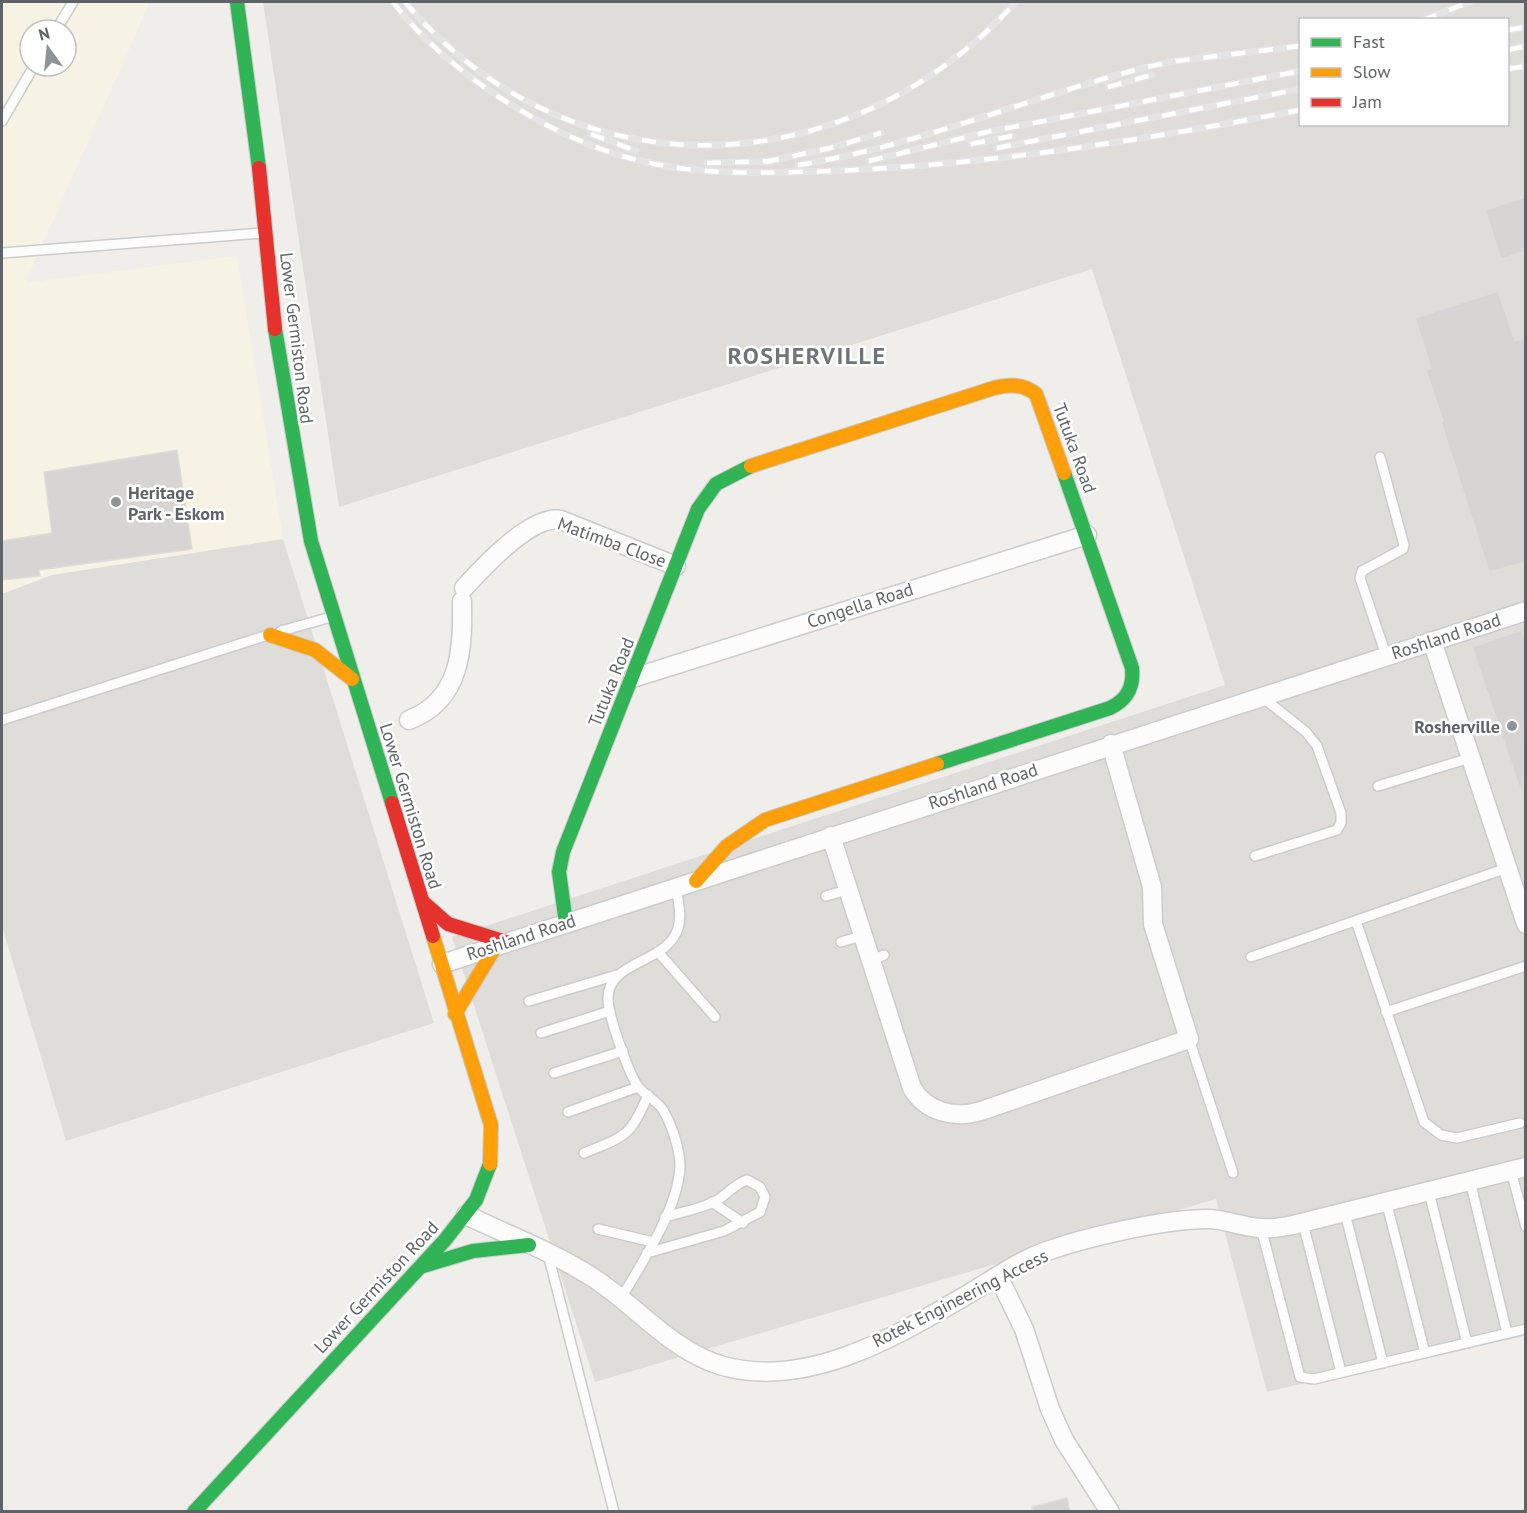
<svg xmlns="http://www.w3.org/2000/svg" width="1527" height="1513" font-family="'PT Sans',sans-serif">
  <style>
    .commercial { fill: #f7f3e4; fill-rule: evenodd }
    .industrial { fill: #dfddda; fill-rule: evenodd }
    .building { fill: #d6d5d3; stroke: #deddd9; stroke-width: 1.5 }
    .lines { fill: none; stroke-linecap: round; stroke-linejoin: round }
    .lane-casing { stroke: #cbcccc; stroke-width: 12 }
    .street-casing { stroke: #cbcccc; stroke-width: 21 }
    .fast-casing { stroke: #cacacb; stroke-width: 16 }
    .slow-casing { stroke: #cacacb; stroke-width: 16 }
    .jam-casing { stroke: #cacacb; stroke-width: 16 }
    .lane { stroke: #fdfcfc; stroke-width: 9 }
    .street { stroke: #fdfcfc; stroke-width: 18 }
    .fast { stroke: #30b455; stroke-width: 14 }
    .slow { stroke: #ff9f0a; stroke-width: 14 }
    .jam { stroke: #e5322d; stroke-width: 14 }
    .rail-casing { stroke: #e4e4e4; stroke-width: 7 }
    .rail { stroke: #fff; stroke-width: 4.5; stroke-dasharray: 14; stroke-linecap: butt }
    .poi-dot { fill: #919496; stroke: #fff; stroke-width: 2 }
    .labels { text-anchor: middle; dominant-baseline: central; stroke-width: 5; stroke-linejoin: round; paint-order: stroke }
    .street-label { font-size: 18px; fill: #5f6368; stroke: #fff }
    .poi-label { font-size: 18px; font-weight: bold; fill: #5f6368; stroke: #fff; text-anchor: start }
    .district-label { font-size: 24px; font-weight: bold; letter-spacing: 1.5px; fill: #70757a; stroke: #fff }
  </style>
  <rect width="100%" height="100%" fill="#efeeea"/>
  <path class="commercial" d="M2,2H148V6L25,283L237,256L283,539L53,575L2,594ZM30,30H66V66H30Z"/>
  <g class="industrial">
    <path d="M263,2H1525V1330L1267,1392L1216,1199L595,1382L452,937L1225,685L1092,269L339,507ZM1300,20H1508V124H1300Z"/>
    <path d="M283,539L434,1023L66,1141L2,926V594L52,575Z"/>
  </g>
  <g class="building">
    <path d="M1526,197V251L1501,259L1485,210Z"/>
    <path d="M1498,291L1515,341L1526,338V562L1489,572L1441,422L1443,421L1426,370L1431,368L1415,318Z"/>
    <path d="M177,450L192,549L39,570L40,576L2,580V541L52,533L44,472Z"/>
    <path d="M1522,630L1526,642L1523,798L1472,647Z"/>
    <path d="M1067,1498L1070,1512H1033L1032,1507Z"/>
  </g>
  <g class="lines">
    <defs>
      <g id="lane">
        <path d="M56,30L73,2"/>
        <path d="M2,121L34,66"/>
        <path d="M2,253L263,233"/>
        <path d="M1380,457L1404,545L1403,549L1362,571L1360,578L1386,655"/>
        <path d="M281,631L331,617"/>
        <path d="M2,720L268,635"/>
        <path d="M1378,786L1470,758"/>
        <path d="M1255,856L1337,830L1341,823V813L1317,746L1306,732L1262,697"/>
        <path d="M826,896L847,890"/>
        <path d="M1356,921L1424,1122L1441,1135L1457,1138L1520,1123"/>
        <path d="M841,942L861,936"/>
        <path d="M659,953L715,1017"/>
        <path d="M1251,957L1507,868"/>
        <path d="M870,961L884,955"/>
        <path d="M529,1001L617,975"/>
        <path d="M1386,1012L1526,966"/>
        <path d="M541,1033L610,1011"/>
        <path d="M1189,1039L1233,1173"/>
        <path d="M554,1073L623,1051"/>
        <path d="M568,1112L638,1087"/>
        <path d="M584,1153C625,1136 630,1138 648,1095"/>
        <path d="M1511,1171L1526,1227"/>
        <path d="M1470,1181L1507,1333"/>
        <path d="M1429,1192L1467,1343"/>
        <path d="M1386,1201L1425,1353"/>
        <path d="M712,1202L743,1223"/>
        <path d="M1345,1213L1383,1363"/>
        <path d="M1303,1223L1341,1372"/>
        <path d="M1261,1228L1300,1377L1314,1379L1526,1329"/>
        <path d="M598,1229L653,1242"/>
        <path d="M647,1253L724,1231L760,1212L765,1197L760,1187L747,1180C734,1184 728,1194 716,1201C700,1209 682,1212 665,1217"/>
        <path d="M548,1254L614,1512"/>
        <path d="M620,1300C641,1264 673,1217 679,1176C683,1157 673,1127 663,1110C657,1100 643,1095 637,1085C628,1071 608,1015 608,999C607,960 668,964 678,928C682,916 678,900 676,887"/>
      </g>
      <g id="street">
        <path d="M464,588C483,567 532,514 561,520L676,566"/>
        <path d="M1432,641L1526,924"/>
        <path d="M633,678L1087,535"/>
        <path d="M409,720C461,700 463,650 462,601"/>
        <path d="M831,836L912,1088C926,1112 955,1119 981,1111L1189,1039L1153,924L1152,887L1111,744"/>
        <path d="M442,964L1526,611"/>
        <path d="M466,1215C508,1235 553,1252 592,1277C636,1305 671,1351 723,1366C807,1389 893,1338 965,1296C991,1281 1015,1263 1044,1252C1086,1237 1164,1219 1208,1219C1226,1219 1244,1228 1262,1228C1272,1229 1283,1227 1293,1225L1526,1167"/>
        <path d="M998,1276L1024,1329L1050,1409L1064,1440L1110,1512"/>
      </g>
      <g id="fast">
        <path d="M237,2L259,168"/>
        <path d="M275,329L311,541L392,803"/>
        <path d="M937,764L1110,708C1127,700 1134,687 1132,668L1064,473"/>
        <path d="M566,923L559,872L563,852L698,509L716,484L751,466"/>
        <path d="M423,1266L473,1251L529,1245"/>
        <path d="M194,1512L445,1240L476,1200L490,1164"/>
      </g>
      <g id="slow">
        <path d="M751,466L994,388C1010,384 1023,384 1036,394L1064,473"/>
        <path d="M270,635L315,650L352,679"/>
        <path d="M696,881L727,846L765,820L937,764"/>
        <path d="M433,936L491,1125L490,1164"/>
        <path d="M455,1014L496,946"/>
      </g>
      <g id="jam">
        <path d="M259,168L275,329"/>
        <path d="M392,803L433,936"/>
        <path d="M423,902L448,924L506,942"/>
      </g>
    </defs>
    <use href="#lane" class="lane-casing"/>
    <use href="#street" class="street-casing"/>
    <use href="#fast" class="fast-casing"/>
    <use href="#slow" class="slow-casing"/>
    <use href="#jam" class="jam-casing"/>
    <use href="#lane" class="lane"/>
    <use href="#street" class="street"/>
    <use href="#fast" class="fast"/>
    <use href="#slow" class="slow"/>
    <use href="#jam" class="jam"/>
    <defs>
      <g id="rail">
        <path d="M393,2C446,72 551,139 637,160C700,176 766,173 830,171C989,165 1144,140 1300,110"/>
        <path d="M405,2C571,198 846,188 1016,2"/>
        <path d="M1423,20L1470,2"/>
        <path d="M1508,30L1526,27"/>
        <path d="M1508,50L1526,46"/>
        <path d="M1508,69L1526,66"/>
        <path d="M1108,87L1152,75"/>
        <path d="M591,134L636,151"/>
        <path d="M971,144L1012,136"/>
        <path d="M997,148L1300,89"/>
        <path d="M869,161L987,132L1300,71"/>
        <path d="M765,162L830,148L881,133"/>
        <path d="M707,163L772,161"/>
        <path d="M798,165C918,146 1029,97 1147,67L1176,61L1300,46"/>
      </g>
    </defs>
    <use href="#rail" class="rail-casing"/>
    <use href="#rail" class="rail"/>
  </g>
  <g class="poi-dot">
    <circle cx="116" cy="502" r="6"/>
    <circle cx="1512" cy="726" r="6"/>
  </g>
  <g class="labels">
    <g class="street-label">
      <text transform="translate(297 338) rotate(83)">Lower Germiston Road</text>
      <text transform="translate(1075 448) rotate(70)">Tutuka Road</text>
      <text transform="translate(612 542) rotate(20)">Matimba Close</text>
      <text transform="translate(860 605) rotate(-18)">Congella Road</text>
      <text transform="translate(1446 636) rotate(-18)">Roshland Road</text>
      <text transform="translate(611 682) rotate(-68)">Tutuka Road</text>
      <text transform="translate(983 786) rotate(-18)">Roshland Road</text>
      <text transform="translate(411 806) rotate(73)">Lower Germiston Road</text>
      <text transform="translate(521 937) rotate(-18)">Roshland Road</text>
      <text transform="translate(376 1287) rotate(-47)">Lower Germiston Road</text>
      <text transform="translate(960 1298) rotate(-27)">Rotek Engineering Access</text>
    </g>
    <g class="poi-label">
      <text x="128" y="492">Heritage<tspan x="128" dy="21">Park - Eskom</tspan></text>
      <text x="1500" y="726" text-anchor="end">Rosherville</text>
    </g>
    <g class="district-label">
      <text x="807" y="355">ROSHERVILLE</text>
    </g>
  </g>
  <rect width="1527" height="1513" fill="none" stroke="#5f6368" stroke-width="6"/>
  <rect x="1299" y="18" width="210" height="108" fill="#ffffff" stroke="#bfc1c3" stroke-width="1.5"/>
  <rect x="1311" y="38" width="30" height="9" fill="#30b455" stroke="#bfc1c3" stroke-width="1.5"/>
  <text x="1353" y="48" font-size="18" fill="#5f6368">Fast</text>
  <rect x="1311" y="68" width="30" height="9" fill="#ff9f0a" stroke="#bfc1c3" stroke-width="1.5"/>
  <text x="1353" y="78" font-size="18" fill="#5f6368">Slow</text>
  <rect x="1311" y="98" width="30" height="9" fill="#e5322d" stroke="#bfc1c3" stroke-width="1.5"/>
  <text x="1353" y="108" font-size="18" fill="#5f6368">Jam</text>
  <g transform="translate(48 48) rotate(345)"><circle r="28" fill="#ffffff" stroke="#bfc1c3" stroke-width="1.5"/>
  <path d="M0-4.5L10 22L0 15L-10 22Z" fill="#919496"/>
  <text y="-9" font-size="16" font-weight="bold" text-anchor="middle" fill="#5f6368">N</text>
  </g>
</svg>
